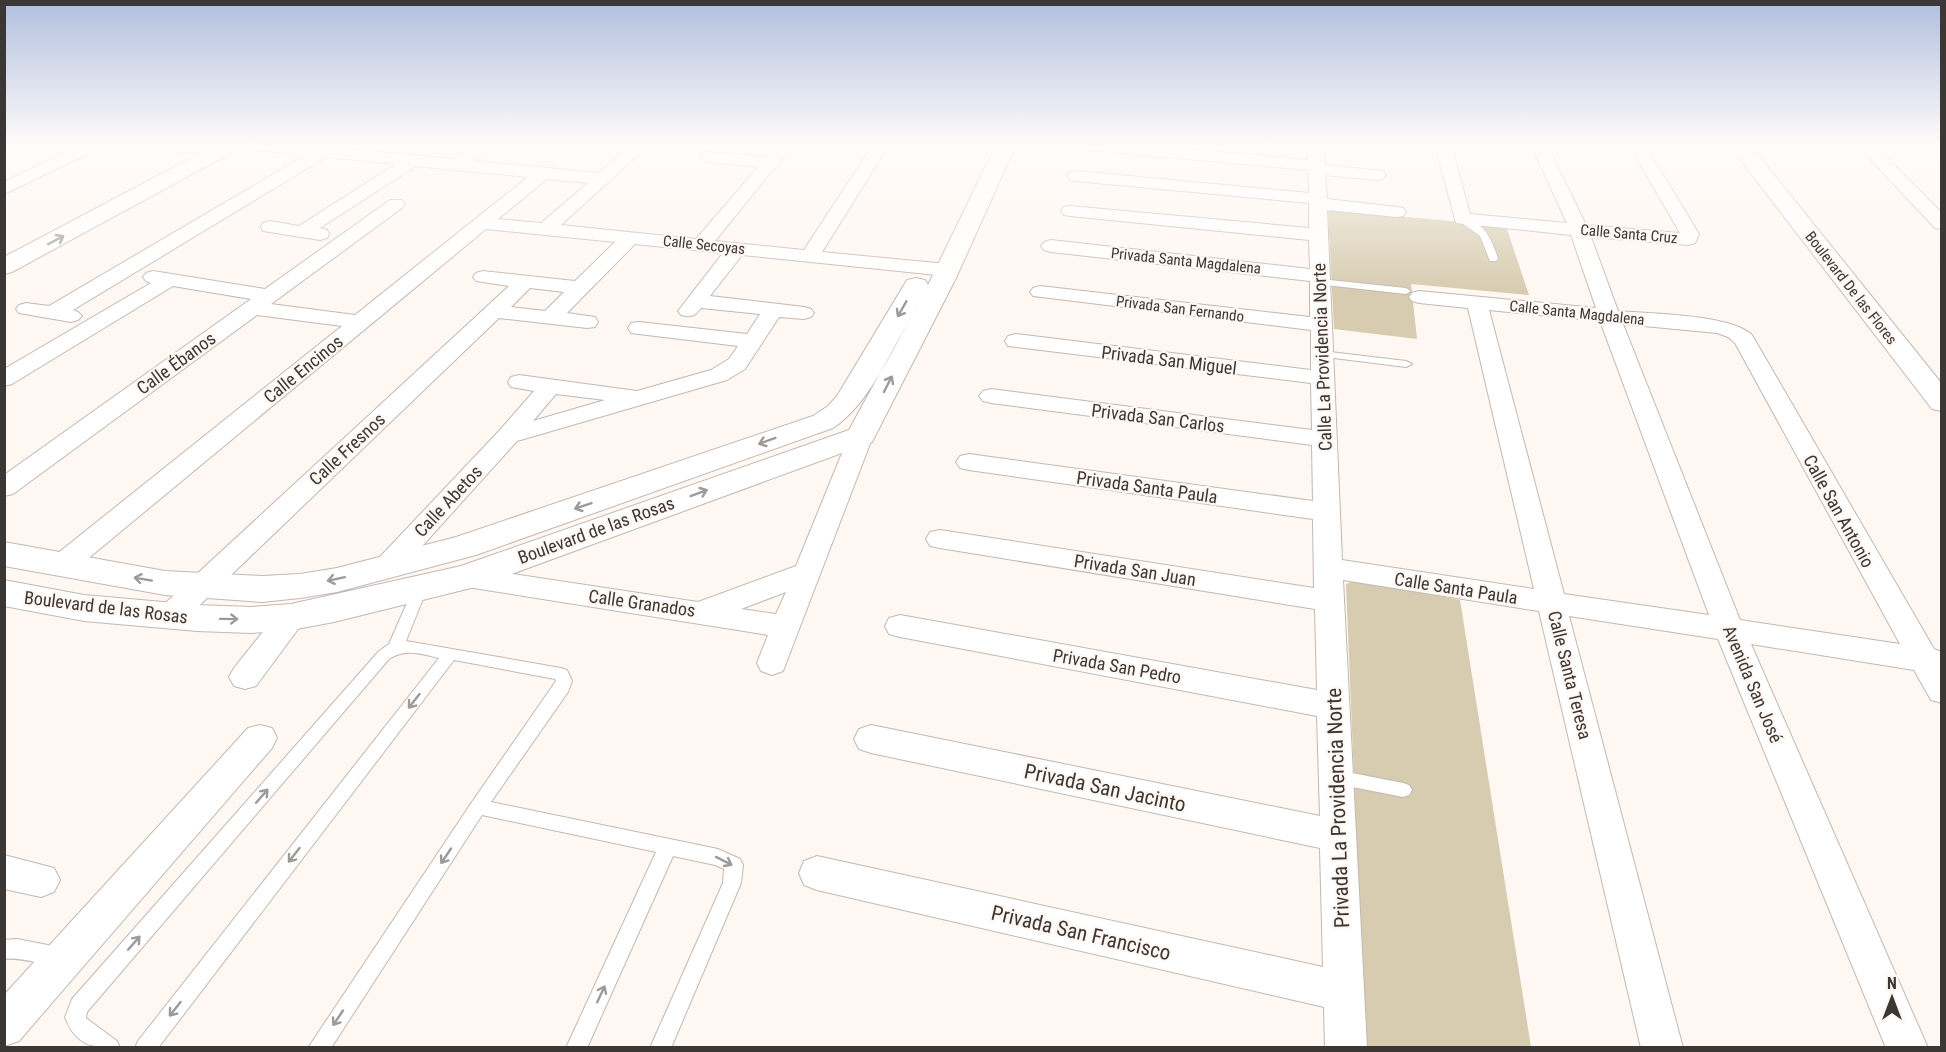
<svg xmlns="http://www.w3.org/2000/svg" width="1946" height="1052" font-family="'Roboto Condensed',sans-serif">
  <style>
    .green { fill: #d7ccb0 }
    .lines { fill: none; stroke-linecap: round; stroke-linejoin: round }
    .service-casing { stroke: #c2b8b3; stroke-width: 2 }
    .minor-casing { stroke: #c2b8b3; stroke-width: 2 }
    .tertiary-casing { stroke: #c2b8b3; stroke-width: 2 }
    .secondary-casing { stroke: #c2b8b3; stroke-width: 2 }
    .service { fill: #fff; fill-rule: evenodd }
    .minor { fill: #fff; fill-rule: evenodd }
    .tertiary { fill: #fff; fill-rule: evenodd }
    .secondary { fill: #fff; fill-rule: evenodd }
    .oneway { stroke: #9d9b9a }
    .labels { text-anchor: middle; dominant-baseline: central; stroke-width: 4.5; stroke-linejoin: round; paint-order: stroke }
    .far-street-label { font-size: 15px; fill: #3b3735; stroke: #fff7f2 }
    .street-label { font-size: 18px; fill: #3b3735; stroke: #fff7f2 }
    .near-street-label { font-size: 21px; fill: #3b3735; stroke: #fff7f2 }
  </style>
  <rect width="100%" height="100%" fill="#fff7f2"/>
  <g class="green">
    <path d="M1331,210L1506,226L1529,295L1411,284L1417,339L1334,329L1328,212Z"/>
    <path d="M1354,581L1460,600L1531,1047H1365L1346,584Z"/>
  </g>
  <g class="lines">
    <defs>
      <g id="service">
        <path d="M1459,217C1481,215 1493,241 1498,259L1496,261H1490L1480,236L1459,221Z"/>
        <path d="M1320,279L1406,288L1411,291L1406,294L1316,284L1315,282Z"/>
        <path d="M1322,351L1406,361L1412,364L1406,367L1318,356L1316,354Z"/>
        <path d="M420,584L425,585L427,589L406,641L561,668L567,670L572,681L568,692L491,802L718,849L740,859L743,865L741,883L671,1048H650L723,883L724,869L715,865L673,856L587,1048H566L656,852L482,815L331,1048H308L472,802L556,681L555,679L454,660L158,1048H135L138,1041L439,658C421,654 406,648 389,659L87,1012L86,1018L117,1041L120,1048C92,1048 76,1046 65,1017L72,999L379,651L389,644L413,589L415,585Z"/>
        <path d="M1337,770L1403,783L1409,785L1412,790L1409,795L1403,797L1337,784L1331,782L1328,777L1331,772Z"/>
        <path d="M17,939L68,949L71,956L68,963C51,970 25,956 4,959V940Z"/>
      </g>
      <g id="minor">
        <path d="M81,145H102L100,148L4,194V182Z"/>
        <path d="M157,145H197L199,148C192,156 164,153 157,145Z"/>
        <path d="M245,145H305L454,159L475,145H494L473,161L599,173L631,145H649L561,225L696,239L758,167L708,162L700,157L702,153L708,152L766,157L776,145H793L715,241L804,250L873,145H889L822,252L947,264L954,266L957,270L954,274L947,276L742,255L710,296L804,307L811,309L814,313L811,317L804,319L779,317L745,369L727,380L517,441L397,574L387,577L377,574L373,567L377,560L499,431L534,391L511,387L508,382L511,377L519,375L637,391L711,370L729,359L738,346L639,334L631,333L628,328L631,323L639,322L747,334L760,314L701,308C695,316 691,318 681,315L678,311L723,253L635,244L567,313L595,317L598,322L595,327L587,328L499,318L180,624L170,627L160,624L155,616L160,608L509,286L476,281L473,277L476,273L483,271L575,281L615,242L486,229L73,571L63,574L53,571L49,564L53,557L342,326L257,315L13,494L4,496V475L251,299L173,286L12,384L4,386V369L151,283L146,281L143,277L146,273L153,271L265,289L390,200H402L405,204L402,208L271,304L355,315L528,177L416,166L320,228L327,230L329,234L327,238L320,240L263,231L261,227L263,223L270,221L299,226L396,164L326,157L73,310L78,312L82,316L78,320L71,322L19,313L16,309L19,305L26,303L49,306L306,155L253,150ZM547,179L588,183L541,223L498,219ZM530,288L564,292L545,311L511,307ZM556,394L605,400L533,421Z"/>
        <path d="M1082,145H1145L1308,160V145H1324L1325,165L1383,171L1386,175L1383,179L1377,180L1325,175L1327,199L1397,207L1403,208L1406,212L1403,216L1397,217L1327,210L1342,560L1534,589L1468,308L1419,303L1412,301L1409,297L1412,293L1419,291L1596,308L1571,235L1456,223L1435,145H1451L1470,214L1567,223L1531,145H1547L1586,225L1680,233L1629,145H1645L1699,234L1695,243L1688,245L1591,237L1618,311C1650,314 1730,314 1752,335L1934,649L1942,652V703L1931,700L1914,670L1751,644L1928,1048H1886L1718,639L1569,616L1683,1048H1641L1539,611L1343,580L1367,1048H1325L1324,1007L817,890L804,885L799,873L804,861L817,856L1323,967L1320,848L871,753L859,749L854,739L859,729L871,725L1320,816L1317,716L900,637L889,634L885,626L889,618L900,615L1317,690L1315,609L940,548L930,546L926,539L930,532L940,530L1314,588L1313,519L969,470L960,468L956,462L960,456L969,454L1313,501L1312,445L991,403L983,401L979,396L983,391L991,389L1312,430L1311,383L1008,346L1005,341L1008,336L1016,334L1311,370V330L1033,296L1030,292L1033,288L1040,286L1310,317V281L1051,252L1044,250L1041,246L1044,242L1051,240L1310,269L1309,240L1070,216L1064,215L1061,211L1064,207L1070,206L1309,228V203L1076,181L1070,180L1067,176L1070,172L1076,171L1309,193L1308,170L1090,150ZM1489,310L1600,321L1709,615L1564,594ZM1623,324L1717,333L1728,337L1735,343L1900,644L1740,620Z"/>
        <path d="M1857,145H1874L1942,213V229L1935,228Z"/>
        <path d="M861,429L870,431L873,436L783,671L772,675L761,671L757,663L768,635L467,587L457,584L453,577L457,570L467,567L698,602L796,566L849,436L852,431ZM786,592L776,614L741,609Z"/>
        <path d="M291,606L301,609L306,617L301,625L256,686L245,689L234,686L229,677L234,668L281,609Z"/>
        <path d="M260,725L272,728L277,738L272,748L19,1041L4,1046V995L248,728Z"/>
        <path d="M4,855L54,868L60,880L54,892L41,897L4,889Z"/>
      </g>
      <g id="tertiary">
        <path d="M996,145H1016L956,278L872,442L479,586L334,622L291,630L251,633L197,631L84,621L4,606V580L84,595L197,605L251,607L291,604L461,566L849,430L920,300C897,340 872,402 833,428L476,555L337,592L300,598L262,602L165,595L4,566V542L165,571L262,576L300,574L337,568L456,537L813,416L828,406L837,396L907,280L916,278L925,280L928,285Z"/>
        <path d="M1729,145H1750L1942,384V411L1932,409Z"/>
      </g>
      <path id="secondary" d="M216,145H241L238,149L12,272L4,274V257Z"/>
    </defs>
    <use href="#service" class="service-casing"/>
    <use href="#minor" class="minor-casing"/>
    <use href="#tertiary" class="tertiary-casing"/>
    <use href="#secondary" class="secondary-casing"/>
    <use href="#service" class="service"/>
    <use href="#minor" class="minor"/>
    <use href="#tertiary" class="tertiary"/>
    <use href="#secondary" class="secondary"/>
  </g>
  <defs><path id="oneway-shaft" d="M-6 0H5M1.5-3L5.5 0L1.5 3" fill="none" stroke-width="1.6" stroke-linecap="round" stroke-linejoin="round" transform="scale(1.5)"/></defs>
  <g class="oneway">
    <use href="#oneway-shaft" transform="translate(56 240) rotate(-28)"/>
    <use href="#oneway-shaft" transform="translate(902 309) rotate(120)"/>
    <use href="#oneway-shaft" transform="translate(888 384) rotate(-63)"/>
    <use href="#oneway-shaft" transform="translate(767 441) rotate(160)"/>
    <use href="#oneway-shaft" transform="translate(699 493) rotate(-20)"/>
    <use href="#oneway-shaft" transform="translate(583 506) rotate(161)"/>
    <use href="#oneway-shaft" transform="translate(143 579) rotate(-170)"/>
    <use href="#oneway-shaft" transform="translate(336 579) rotate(168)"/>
    <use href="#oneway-shaft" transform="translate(229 619) rotate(1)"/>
    <use href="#oneway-shaft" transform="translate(414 701) rotate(128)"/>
    <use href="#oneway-shaft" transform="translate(262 796) rotate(-49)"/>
    <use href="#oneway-shaft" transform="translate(294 855) rotate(128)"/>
    <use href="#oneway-shaft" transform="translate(446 856) rotate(124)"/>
    <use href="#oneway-shaft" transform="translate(724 861) rotate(27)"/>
    <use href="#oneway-shaft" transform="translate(134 943) rotate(-49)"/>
    <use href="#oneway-shaft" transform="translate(601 994) rotate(-65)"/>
    <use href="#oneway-shaft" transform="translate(175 1009) rotate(128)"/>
    <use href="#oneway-shaft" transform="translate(338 1018) rotate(124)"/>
  </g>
  <linearGradient id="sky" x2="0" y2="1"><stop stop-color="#b0bfdf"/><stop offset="0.5" stop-color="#fffbf9"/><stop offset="1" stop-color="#fffbf9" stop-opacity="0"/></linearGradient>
  <rect width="1946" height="292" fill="url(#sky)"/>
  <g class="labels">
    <g class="far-street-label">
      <text transform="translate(1629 234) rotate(5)">Calle Santa Cruz</text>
      <text transform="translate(704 245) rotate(6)">Calle Secoyas</text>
      <text transform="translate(1186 261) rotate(6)">Privada Santa Magdalena</text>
      <text transform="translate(1851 288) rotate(52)">Boulevard De las Flores</text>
      <text transform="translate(1180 309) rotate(7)">Privada San Fernando</text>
      <text transform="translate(1577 313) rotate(6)">Calle Santa Magdalena</text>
    </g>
    <g class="street-label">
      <text transform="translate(1322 357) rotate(-92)">Calle La Providencia Norte</text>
      <text transform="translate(1169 360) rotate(7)">Privada San Miguel</text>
      <text transform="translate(176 363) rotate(-36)">Calle Ébanos</text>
      <text transform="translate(303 369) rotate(-39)">Calle Encinos</text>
      <text transform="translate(1158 418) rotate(7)">Privada San Carlos</text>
      <text transform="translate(347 449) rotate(-43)">Calle Fresnos</text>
      <text transform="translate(1147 487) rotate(8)">Privada Santa Paula</text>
      <text transform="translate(448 501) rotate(-47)">Calle Abetos</text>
      <text transform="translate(1839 511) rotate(61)">Calle San Antonio</text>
      <text transform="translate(596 530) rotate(-20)">Boulevard de las Rosas</text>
      <text transform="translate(1135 570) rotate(9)">Privada San Juan</text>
      <text transform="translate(1456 588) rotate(9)">Calle Santa Paula</text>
      <text transform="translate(642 603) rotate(8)">Calle Granados</text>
      <text transform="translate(106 607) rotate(7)">Boulevard de las Rosas</text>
      <text transform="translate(1117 666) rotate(10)">Privada San Pedro</text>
      <text transform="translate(1570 675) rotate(76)">Calle Santa Teresa</text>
      <text transform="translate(1753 684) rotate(67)">Avenida San José</text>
    </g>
    <g class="near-street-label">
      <text transform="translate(1105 788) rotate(12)">Privada San Jacinto</text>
      <text transform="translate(1338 808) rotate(-92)">Privada La Providencia Norte</text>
      <text transform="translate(1081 933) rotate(13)">Privada San Francisco</text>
    </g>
  </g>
  <rect width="1946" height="1052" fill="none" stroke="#3b3735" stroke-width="12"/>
  <g transform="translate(1892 998)" stroke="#fff7f2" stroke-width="4.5" paint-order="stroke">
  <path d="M0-4.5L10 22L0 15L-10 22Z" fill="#3b3735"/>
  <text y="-9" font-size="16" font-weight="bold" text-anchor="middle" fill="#3b3735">N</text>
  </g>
</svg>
